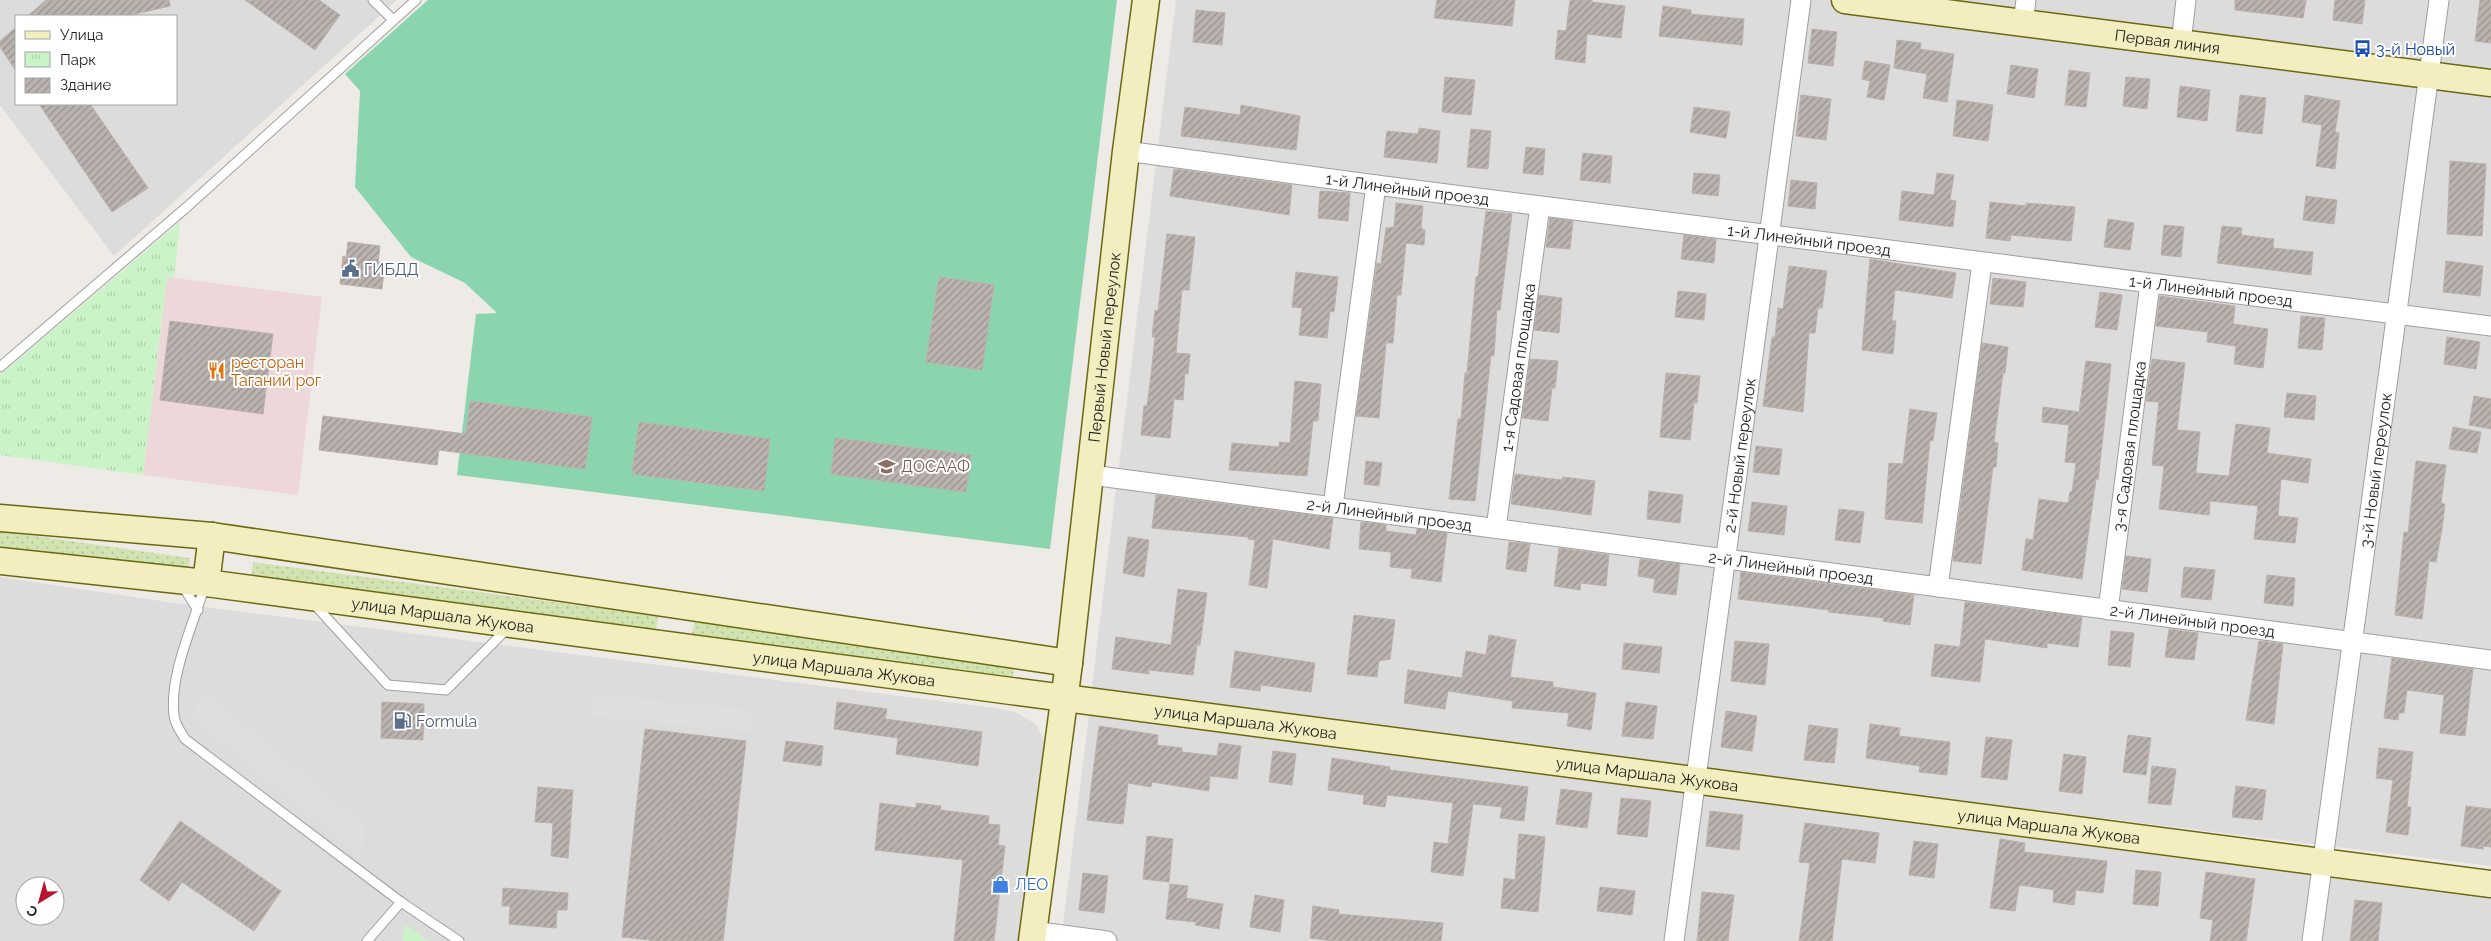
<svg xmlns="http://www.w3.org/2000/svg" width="2491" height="941" font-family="Raleway,sans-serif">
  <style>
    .residential { fill: #dcdcdc; fill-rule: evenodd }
    .commercial { fill: #edd7d9 }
    .grass { fill: url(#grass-dots) }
    .park { fill: url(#park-tufts) }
    .pitch { fill: #8bd5ae }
    .parking { fill: #dedede }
    .building { fill: url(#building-hatch); stroke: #beb0a9 }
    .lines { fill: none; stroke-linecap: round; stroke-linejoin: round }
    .lane-casing { stroke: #9f9f9f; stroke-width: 11 }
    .street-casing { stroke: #9f9f9f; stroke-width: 21 }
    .secondary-casing { stroke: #6b6810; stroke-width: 29 }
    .lane { stroke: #fff; stroke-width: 9 }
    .street { stroke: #fff; stroke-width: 19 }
    .secondary { stroke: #f3eebf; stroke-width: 26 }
    .labels { text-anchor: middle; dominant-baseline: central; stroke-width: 4; stroke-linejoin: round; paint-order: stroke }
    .street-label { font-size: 16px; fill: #1e1e1e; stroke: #fff }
    .transit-label { font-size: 16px; fill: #164399; stroke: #fff; text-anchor: start }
    .service-label { font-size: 16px; fill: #4e5e75; stroke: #fff; text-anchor: start }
    .food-label { font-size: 16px; fill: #c56008; stroke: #fff; text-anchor: start }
    .education-label { font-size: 16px; fill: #785e54; stroke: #fff; text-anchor: start }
    .shop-label { font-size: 16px; fill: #366cbe; stroke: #fff; text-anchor: start }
  </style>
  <defs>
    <pattern id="grass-dots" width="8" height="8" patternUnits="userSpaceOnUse" patternTransform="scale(1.25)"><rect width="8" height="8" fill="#d1e3b1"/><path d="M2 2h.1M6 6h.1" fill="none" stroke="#b3c298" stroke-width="1.8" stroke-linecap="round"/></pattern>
    <pattern id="park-tufts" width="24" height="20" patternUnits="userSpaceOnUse" patternTransform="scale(1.25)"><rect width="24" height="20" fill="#caf4c7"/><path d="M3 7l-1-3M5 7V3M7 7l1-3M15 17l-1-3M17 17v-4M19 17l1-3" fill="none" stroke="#add1aa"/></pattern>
    <pattern id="building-hatch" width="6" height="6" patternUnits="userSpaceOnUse" patternTransform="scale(1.25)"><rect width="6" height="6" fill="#bbb3af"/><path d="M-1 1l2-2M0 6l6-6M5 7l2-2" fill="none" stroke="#97918e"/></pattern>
  </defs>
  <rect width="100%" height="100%" fill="#eeeae6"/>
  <g class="residential">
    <path d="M0,0H397L114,256L0,105ZM16,16H176V104H16Z"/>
    <path d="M1176,0H2491V866L1091,694Z"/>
    <path d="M0,577L174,603L994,708L1015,712L1036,724L1046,745L1024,941H0ZM25,886H55V916H25Z"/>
    <path d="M1089,715L2491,899V941H1061Z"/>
  </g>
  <path class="commercial" d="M167,277L322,297L298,495L143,475Z"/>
  <g class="grass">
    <path d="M0,531L190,558L187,572L0,547Z"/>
    <path d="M253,562L658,616L655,636L251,581Z"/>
    <path d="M695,618L1015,663L1012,682L691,641Z"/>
  </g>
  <g class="park">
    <path d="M180,222L174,278L167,277L143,475L0,455V375Z"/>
    <path d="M405,925L429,941H403Z"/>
  </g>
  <path class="pitch" d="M428,0H1117L1050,549L457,475L476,314L497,313L465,283L411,257L355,187L360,91L345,74Z"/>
  <g class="parking">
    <path d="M202,691L366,827L361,856L193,718Z"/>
    <path d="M593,694L752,710L751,732L591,716Z"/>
  </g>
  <g class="building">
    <path d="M46,0H169L170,6L127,16H28Z"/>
    <path d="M245,0H319L340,15L315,50Z"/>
    <path d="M1437,0H1515L1512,26L1434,18Z"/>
    <path d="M1570,0H1592V2L1625,6L1621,38L1587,34L1585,63L1555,59L1558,30L1566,31Z"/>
    <path d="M2235,0H2306L2303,18L2235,10Z"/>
    <path d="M2335,0H2365L2362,24L2333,20Z"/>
    <path d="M2480,0H2491V43L2475,41Z"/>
    <path d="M1663,6L1691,10V14L1744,19L1742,45L1659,36Z"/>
    <path d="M1196,10L1225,13L1222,45L1193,42Z"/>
    <path d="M16,27V71L0,47V41Z"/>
    <path d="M1812,29L1837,32L1833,66L1808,63Z"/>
    <path d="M1897,40L1921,43L1920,49L1954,54L1947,102L1923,98L1927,74L1894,68Z"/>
    <path d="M1865,61L1890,65L1884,100L1867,97L1870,81L1862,79Z"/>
    <path d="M2011,65L2038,69L2034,98L2007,94Z"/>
    <path d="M2069,70L2090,73L2086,107L2065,105Z"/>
    <path d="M1445,77L1475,80L1471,115L1442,112Z"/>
    <path d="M2126,77L2150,79L2147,109L2123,106Z"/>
    <path d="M2180,86L2210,90L2207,121L2177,117Z"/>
    <path d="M1801,95L1831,99L1826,140L1796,136Z"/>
    <path d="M2240,95L2266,98L2262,134L2236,131Z"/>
    <path d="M2305,95L2340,101L2335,132L2339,133L2335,169L2316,166L2322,125L2302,122Z"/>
    <path d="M1957,100L1993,105L1988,141L1953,136Z"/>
    <path d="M39,104H90L148,188L112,212Z"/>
    <path d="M1241,105L1300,116L1296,150L1181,136L1185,107L1240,115Z"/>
    <path d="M1694,107L1730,112L1726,138L1690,132Z"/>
    <path d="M1419,128L1440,131L1437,163L1384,157L1387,131L1418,134Z"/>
    <path d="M1471,129L1491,131L1488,169L1467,167Z"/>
    <path d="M1526,147L1545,149L1543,175L1523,173Z"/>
    <path d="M1583,153L1612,156L1610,183L1580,180Z"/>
    <path d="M2450,161L2486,164L2482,236L2447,234Z"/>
    <path d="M1174,169L1292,185L1289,215L1170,196Z"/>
    <path d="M1694,173L1720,175L1718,196L1692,193Z"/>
    <path d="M1937,173L1954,175L1950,200L1956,201L1953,227L1899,220L1902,191L1934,195Z"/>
    <path d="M1791,180L1817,183L1815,209L1788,206Z"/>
    <path d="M1320,191L1350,193L1348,221L1318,218Z"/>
    <path d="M2306,196L2337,200L2334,224L2303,220Z"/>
    <path d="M1990,202L2026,206V203L2075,207L2071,241L2011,235L2010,241L1986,238Z"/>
    <path d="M1396,203L1423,206L1421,228L1425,230L1424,245L1406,243L1401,295H1397L1393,343H1386L1379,418L1356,416L1377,263L1381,264L1386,228L1394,227Z"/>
    <path d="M1486,211L1512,214L1500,310H1497L1494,356L1491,355L1475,501L1449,499L1458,419H1461L1465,373H1467L1476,277H1478Z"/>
    <path d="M1550,218L1573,221L1570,249L1546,247Z"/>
    <path d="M2108,219L2134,223L2130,250L2104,247Z"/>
    <path d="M2164,225L2184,227L2181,257L2161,255Z"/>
    <path d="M2222,226L2242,228L2241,235L2274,239L2273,248L2313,252L2311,275L2217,263Z"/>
    <path d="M1167,234L1195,237L1189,290H1182L1176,353L1190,354L1188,374L1185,373L1183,400L1174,399L1170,438L1141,435L1144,406H1147L1151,375L1155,337H1152L1155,310L1158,311Z"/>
    <path d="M1684,235L1716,239L1714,263L1681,259Z"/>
    <path d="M348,242L380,246L378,262L385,263L382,289L340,284L343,256L346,257Z"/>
    <path d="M1870,259L1956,273L1952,298L1895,290L1892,321H1896L1893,354L1862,350Z"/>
    <path d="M2446,261L2483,266L2480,296L2443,292Z"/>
    <path d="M1789,266L1827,271L1822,308H1818L1815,333H1809L1803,412L1763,406L1772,337H1775L1778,308L1783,309Z"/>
    <path d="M1296,272L1338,277L1334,312L1330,311L1327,338L1299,335L1302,308L1292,307Z"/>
    <path d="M939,277L994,285L982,370L926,362Z"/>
    <path d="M1993,278L2026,282L2023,307L1990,304Z"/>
    <path d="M1678,291L1706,294L1704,320L1675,317Z"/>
    <path d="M2100,292L2122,295L2117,330L2095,327Z"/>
    <path d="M1539,295L1562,298L1559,333L1534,330Z"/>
    <path d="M2160,296L2235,306L2233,324L2268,329L2263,368L2234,364L2236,346L2207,342L2208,332L2156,326Z"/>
    <path d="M2301,316L2325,318L2322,350L2298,348Z"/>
    <path d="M170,321L273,334L263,414L160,400Z"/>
    <path d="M2447,337L2480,342L2476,369L2444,364Z"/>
    <path d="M1982,343L2008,347L2005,373H2003L1994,442L1998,443L1996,467H1993L1981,564L1953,561Z"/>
    <path d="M1530,359L1558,361L1555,388H1552L1548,421L1522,418Z"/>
    <path d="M2152,359L2185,363L2177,430L2200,432L2196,473L2229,476L2236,424L2270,428L2267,453L2311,459L2308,483L2281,479L2278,516L2298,518L2295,543L2254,539L2258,506L2210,501L2209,515L2159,509L2164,466L2152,465L2159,402L2146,401Z"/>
    <path d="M2086,361L2111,364L2098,480L2096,479L2082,579L2022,570L2026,539L2033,540L2039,499L2068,503L2070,492H2072L2076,463L2065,462L2069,425L2042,422L2043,407L2079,412Z"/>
    <path d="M1666,373L1700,376L1697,403H1694L1690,440L1660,437Z"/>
    <path d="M1295,381L1321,384L1318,421H1313L1307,476L1229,470L1232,443L1279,447V442L1290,443Z"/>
    <path d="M2287,393L2316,396L2314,420L2284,417Z"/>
    <path d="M2474,396L2491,399V429L2469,425Z"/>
    <path d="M470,401L592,417L585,469L439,450L437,465L319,450L323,416L466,434Z"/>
    <path d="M1910,409L1937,413L1933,441L1930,440L1922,523L1885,519L1889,463L1903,464Z"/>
    <path d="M639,422L770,439L764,491L632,474Z"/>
    <path d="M2453,427L2481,432L2477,453L2449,449Z"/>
    <path d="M835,438L971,455L966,492L831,474Z"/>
    <path d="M1756,446L1782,449L1779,475L1753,472Z"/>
    <path d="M1366,461L1382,463L1379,486L1364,484Z"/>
    <path d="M2416,461L2446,465L2441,503L2445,504L2442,529L2436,562L2429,561L2422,619L2395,615L2404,532L2408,533Z"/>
    <path d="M1515,474L1562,480L1563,477L1595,481L1591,515L1511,504Z"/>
    <path d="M1649,491L1683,495L1680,523L1647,519Z"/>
    <path d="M1156,495L1333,518L1329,549L1273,539L1267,588L1249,585L1255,540L1248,539V537L1152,528Z"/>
    <path d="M1752,502L1787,506L1784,535L1748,531Z"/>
    <path d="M1839,509L1864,512L1860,543L1835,540Z"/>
    <path d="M1361,522L1386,525V531L1416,535L1417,529L1447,533L1441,582L1411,578L1412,569L1390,567L1391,552L1359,549Z"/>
    <path d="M1128,537L1149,540L1144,577L1123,573Z"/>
    <path d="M1509,542L1530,544L1526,572L1506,569Z"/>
    <path d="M1559,548L1609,555L1606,586L1581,583L1580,590L1554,586Z"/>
    <path d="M2126,556L2151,559L2147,592L2122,589Z"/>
    <path d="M1640,559L1680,564L1676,595L1653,592L1655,579L1638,576Z"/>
    <path d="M2184,567L2215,570L2211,600L2181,597Z"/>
    <path d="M1741,572L1914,595L1910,625L1883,621L1884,618L1828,612L1829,610L1738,599Z"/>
    <path d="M2267,575L2295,578L2293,606L2264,603Z"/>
    <path d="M1178,589L1207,593L1200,645H1197L1193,675L1149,670V674L1112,669L1116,637L1171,645Z"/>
    <path d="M1965,602L2082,617L2078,647L2047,643V648L1985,639L1980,682L1931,676L1935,644L1960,647Z"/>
    <path d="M1354,615L1395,620L1390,659L1379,661L1377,677L1347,674Z"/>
    <path d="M2169,629L2198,633L2194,660L2165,657Z"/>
    <path d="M2111,631L2134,633L2130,667L2108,665Z"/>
    <path d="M1489,635L1516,640L1510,677L1553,682V687L1596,693L1591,730L1567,726L1569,713L1512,708L1513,701L1448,691L1445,709L1404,703L1408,670L1462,678L1466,651L1486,655Z"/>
    <path d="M1735,641L1769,644L1765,685L1731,681Z"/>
    <path d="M2259,641L2283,644L2274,724L2246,720Z"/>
    <path d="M1624,643L1662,647L1659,673L1622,669Z"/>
    <path d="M1235,651L1315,663L1311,692L1261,685L1260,691L1230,687Z"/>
    <path d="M2392,658L2473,669L2465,736L2440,733L2444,695L2407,690L2404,713H2399L2398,720L2384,718Z"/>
    <path d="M382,702L424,704L423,740L381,738Z"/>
    <path d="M837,702L887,709L885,719L982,732L978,766L896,754L898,738L834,729Z"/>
    <path d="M1626,702L1657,706L1653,739L1622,736Z"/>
    <path d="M1726,711L1757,716L1752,751L1721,747Z"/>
    <path d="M1870,724L1900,728L1899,736L1950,742L1947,775L1919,772L1920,766L1866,758Z"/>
    <path d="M1809,725L1838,729L1834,763L1804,760Z"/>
    <path d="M1099,726L1158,735L1157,745L1182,748V752L1217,756L1219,743L1241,746L1237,779L1210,776L1209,791L1152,782L1151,787L1128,783L1123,824L1087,820Z"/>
    <path d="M645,729L746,741L723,941H658L622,937Z"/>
    <path d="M2128,735L2151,738L2146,775L2123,772Z"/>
    <path d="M1986,737L2012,740L2007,780L1981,777Z"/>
    <path d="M786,741L823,746L821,766L783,761Z"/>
    <path d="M2379,748L2413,752L2407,807H2411L2408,835L2386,832L2393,780L2376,778Z"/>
    <path d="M1273,751L1296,754L1292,785L1269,782Z"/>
    <path d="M2064,754L2086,757L2082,794L2059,791Z"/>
    <path d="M1332,758L1390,767V770L1528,787L1524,821L1500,818L1502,807L1473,804L1463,876L1431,872L1434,842L1448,844L1453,803L1387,795L1385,807L1363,804L1364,795L1328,790Z"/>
    <path d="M2152,766L2176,769L2171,805L2148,803Z"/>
    <path d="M2236,786L2266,790L2262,820L2232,817Z"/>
    <path d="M538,787L573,790L568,858L551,856L553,823L535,822Z"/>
    <path d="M1561,789L1592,793L1587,828L1556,824Z"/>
    <path d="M1621,798L1651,801L1647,837L1617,834Z"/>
    <path d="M880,803L916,808V803L941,806L940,810L989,816L988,824L1000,825L998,845L1005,846L994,941H954L963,860L875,850Z"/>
    <path d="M2466,806L2491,809V847L2483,846V849L2461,846Z"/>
    <path d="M1710,811L1743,815L1739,850L1706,846Z"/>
    <path d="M180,821L281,891L254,931L182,882L169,901L140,880Z"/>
    <path d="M1805,823L1879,833L1875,863L1842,859L1832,941H1799L1810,863L1799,862Z"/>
    <path d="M1519,834L1545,837L1538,912L1501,908L1504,878L1515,880Z"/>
    <path d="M1147,836L1173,839L1169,882L1143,879Z"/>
    <path d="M2000,839L2025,843L2024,852L2107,861L2103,893L2076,890L2074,905L2053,902L2054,890L2019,885L2015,911L1990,908Z"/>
    <path d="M1914,841L1938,844L1934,878L1909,875Z"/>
    <path d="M2136,870L2161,872L2158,906L2133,904Z"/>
    <path d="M2206,872L2255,879L2246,941H2210L2213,920L2200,918Z"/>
    <path d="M1083,873L1108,876L1104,913L1079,910Z"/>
    <path d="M1170,884L1188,886L1186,898L1223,904L1219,929L1195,925L1196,922L1166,919Z"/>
    <path d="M1600,887L1635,891L1632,915L1597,911Z"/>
    <path d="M503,888L568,893L567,910H557L556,928L509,924L510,906H502Z"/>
    <path d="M1702,892L1734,895L1728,941H1697Z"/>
    <path d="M1255,895L1284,900L1280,932L1250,927Z"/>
    <path d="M2355,900L2382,903L2378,941H2350Z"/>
    <path d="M1313,906L1339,910L1338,914L1443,923L1441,941H1333L1310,938Z"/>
  </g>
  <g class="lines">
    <defs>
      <g id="lane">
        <path d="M373,0L393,20"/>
        <path d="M0,367L188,206L416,0"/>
        <path d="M182,585L198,610"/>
        <path d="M205,585C194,623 169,675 174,715C174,723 181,732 185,739L401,902L459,941"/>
        <path d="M314,604L388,685L446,690L509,627"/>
        <path d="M367,941L401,902"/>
      </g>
      <g id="street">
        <path d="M2023,23L2026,0"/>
        <path d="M2181,43L2186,0"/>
        <path id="s1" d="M1126,151L1376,185L2491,326"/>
        <path id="s2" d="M1091,475L2491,660"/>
        <path d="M1333,506L1376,185"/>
        <path id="s3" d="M1496,528L1540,206"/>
        <path d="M1938,587L1982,263"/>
        <path id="s4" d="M2108,610L2150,284"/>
        <path d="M1033,931L1107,941"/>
        <path id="s5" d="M1674,941L1801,0"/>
        <path id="s6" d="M2312,941L2439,0"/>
      </g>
      <g id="secondary">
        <path id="s7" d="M1845,0L2491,83"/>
        <path d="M0,518L212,536L1069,663"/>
        <path id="s8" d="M0,561L206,583L1011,691L2491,884"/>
        <path d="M206,583L212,536"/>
        <path id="s9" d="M1032,941L1069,663L1126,151L1146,0"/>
      </g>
    </defs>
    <use href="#lane" class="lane-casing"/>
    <use href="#street" class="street-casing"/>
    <use href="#secondary" class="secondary-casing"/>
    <use href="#lane" class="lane"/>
    <use href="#street" class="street"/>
    <use href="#secondary" class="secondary"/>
  </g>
  <defs>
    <symbol id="bus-bare" viewBox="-9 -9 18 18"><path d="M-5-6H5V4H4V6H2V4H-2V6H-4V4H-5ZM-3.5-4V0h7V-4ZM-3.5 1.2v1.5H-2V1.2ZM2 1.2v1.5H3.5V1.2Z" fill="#1a4fb4" stroke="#fff" stroke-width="2.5" paint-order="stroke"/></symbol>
    <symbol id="civic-bare" viewBox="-9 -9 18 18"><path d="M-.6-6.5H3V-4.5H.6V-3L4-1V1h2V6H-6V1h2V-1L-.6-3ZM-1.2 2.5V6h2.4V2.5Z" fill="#5c6f8a" stroke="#fff" stroke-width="2.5" paint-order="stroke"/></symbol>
    <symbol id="restaurant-bare" viewBox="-9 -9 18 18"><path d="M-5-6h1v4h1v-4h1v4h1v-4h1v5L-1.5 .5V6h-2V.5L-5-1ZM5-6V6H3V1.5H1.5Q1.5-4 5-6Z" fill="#e8710a" stroke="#fff" stroke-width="2.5" paint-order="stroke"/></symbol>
    <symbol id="school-bare" viewBox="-9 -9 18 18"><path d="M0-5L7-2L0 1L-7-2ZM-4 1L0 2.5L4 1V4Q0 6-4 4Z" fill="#8d6e63" stroke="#fff" stroke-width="2.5" paint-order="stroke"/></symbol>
    <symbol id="fuel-bare" viewBox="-9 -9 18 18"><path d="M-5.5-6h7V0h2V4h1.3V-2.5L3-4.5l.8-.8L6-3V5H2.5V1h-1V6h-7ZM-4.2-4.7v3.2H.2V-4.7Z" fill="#5c6f8a" stroke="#fff" stroke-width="2.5" paint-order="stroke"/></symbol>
    <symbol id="shop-bare" viewBox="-9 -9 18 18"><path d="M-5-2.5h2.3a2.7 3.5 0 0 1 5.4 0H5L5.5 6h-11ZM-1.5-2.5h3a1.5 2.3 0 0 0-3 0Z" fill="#3f7fe0" stroke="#fff" stroke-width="2.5" paint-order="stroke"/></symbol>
  </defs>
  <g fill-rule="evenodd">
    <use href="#bus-bare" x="2350" y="36" width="25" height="25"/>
    <use href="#civic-bare" x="338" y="256" width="25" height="25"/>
    <use href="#restaurant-bare" x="204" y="358" width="25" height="25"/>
    <use href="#school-bare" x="874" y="454" width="25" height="25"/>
    <use href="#fuel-bare" x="390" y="708" width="25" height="25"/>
    <use href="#shop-bare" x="988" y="872" width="25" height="25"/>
  </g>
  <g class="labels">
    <g class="street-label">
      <text stroke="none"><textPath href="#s7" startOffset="325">Первая линия</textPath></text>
      <text stroke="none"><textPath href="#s1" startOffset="284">1-й Линейный проезд</textPath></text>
      <text stroke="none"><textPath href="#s1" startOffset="689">1-й Линейный проезд</textPath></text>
      <text stroke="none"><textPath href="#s1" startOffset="1094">1-й Линейный проезд</textPath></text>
      <text stroke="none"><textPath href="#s9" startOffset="598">Первый Новый переулок</textPath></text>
      <text stroke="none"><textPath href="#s3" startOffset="162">1-я Садовая площадка</textPath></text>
      <text stroke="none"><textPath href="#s4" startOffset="165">3-я Садовая площадка</textPath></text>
      <text stroke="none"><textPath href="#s5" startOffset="490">2-й Новый переулок</textPath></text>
      <text stroke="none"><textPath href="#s6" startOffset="475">3-й Новый переулок</textPath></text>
      <text stroke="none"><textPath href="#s2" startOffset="301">2-й Линейный проезд</textPath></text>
      <text stroke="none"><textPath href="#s2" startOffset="706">2-й Линейный проезд</textPath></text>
      <text stroke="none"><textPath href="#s8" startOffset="446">улица Маршала Жукова</textPath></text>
      <text stroke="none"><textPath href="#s2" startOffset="1111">2-й Линейный проезд</textPath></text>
      <text stroke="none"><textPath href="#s8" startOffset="851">улица Маршала Жукова</textPath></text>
      <text stroke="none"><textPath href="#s8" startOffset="1256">улица Маршала Жукова</textPath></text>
      <text stroke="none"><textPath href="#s8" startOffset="1661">улица Маршала Жукова</textPath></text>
      <text stroke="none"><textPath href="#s8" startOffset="2066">улица Маршала Жукова</textPath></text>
    </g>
    <g class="transit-label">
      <text x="2376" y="49">3-й Новый</text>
    </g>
    <g class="service-label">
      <text x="364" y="269">ГИБДД</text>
      <text x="416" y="721">Formula</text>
    </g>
    <g class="food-label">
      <text x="231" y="362">ресторан<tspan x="231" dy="18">Таганий рог</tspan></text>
    </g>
    <g class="education-label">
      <text x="901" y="466">ДОСААФ</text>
    </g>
    <g class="shop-label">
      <text x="1015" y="884">ЛЕО</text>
    </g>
  </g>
  <rect x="15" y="15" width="162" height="90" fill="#ffffff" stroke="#a5a5a5"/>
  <rect x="25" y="31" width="25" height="8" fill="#f3eebf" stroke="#a5a5a5"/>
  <text x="60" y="40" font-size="15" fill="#1e1e1e">Улица</text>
  <rect x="25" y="52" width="25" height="15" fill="url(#park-tufts)" stroke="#a5a5a5"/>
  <text x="60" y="65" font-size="15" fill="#1e1e1e">Парк</text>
  <rect x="25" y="78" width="25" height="15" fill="url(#building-hatch)" stroke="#a5a5a5"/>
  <text x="60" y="90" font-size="15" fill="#1e1e1e">Здание</text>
  <g transform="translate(40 901) rotate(217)"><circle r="24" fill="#ffffff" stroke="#a5a5a5"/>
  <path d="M0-4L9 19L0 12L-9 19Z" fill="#b9142c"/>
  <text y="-8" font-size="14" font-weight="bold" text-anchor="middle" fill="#1e1e1e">С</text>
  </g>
</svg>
